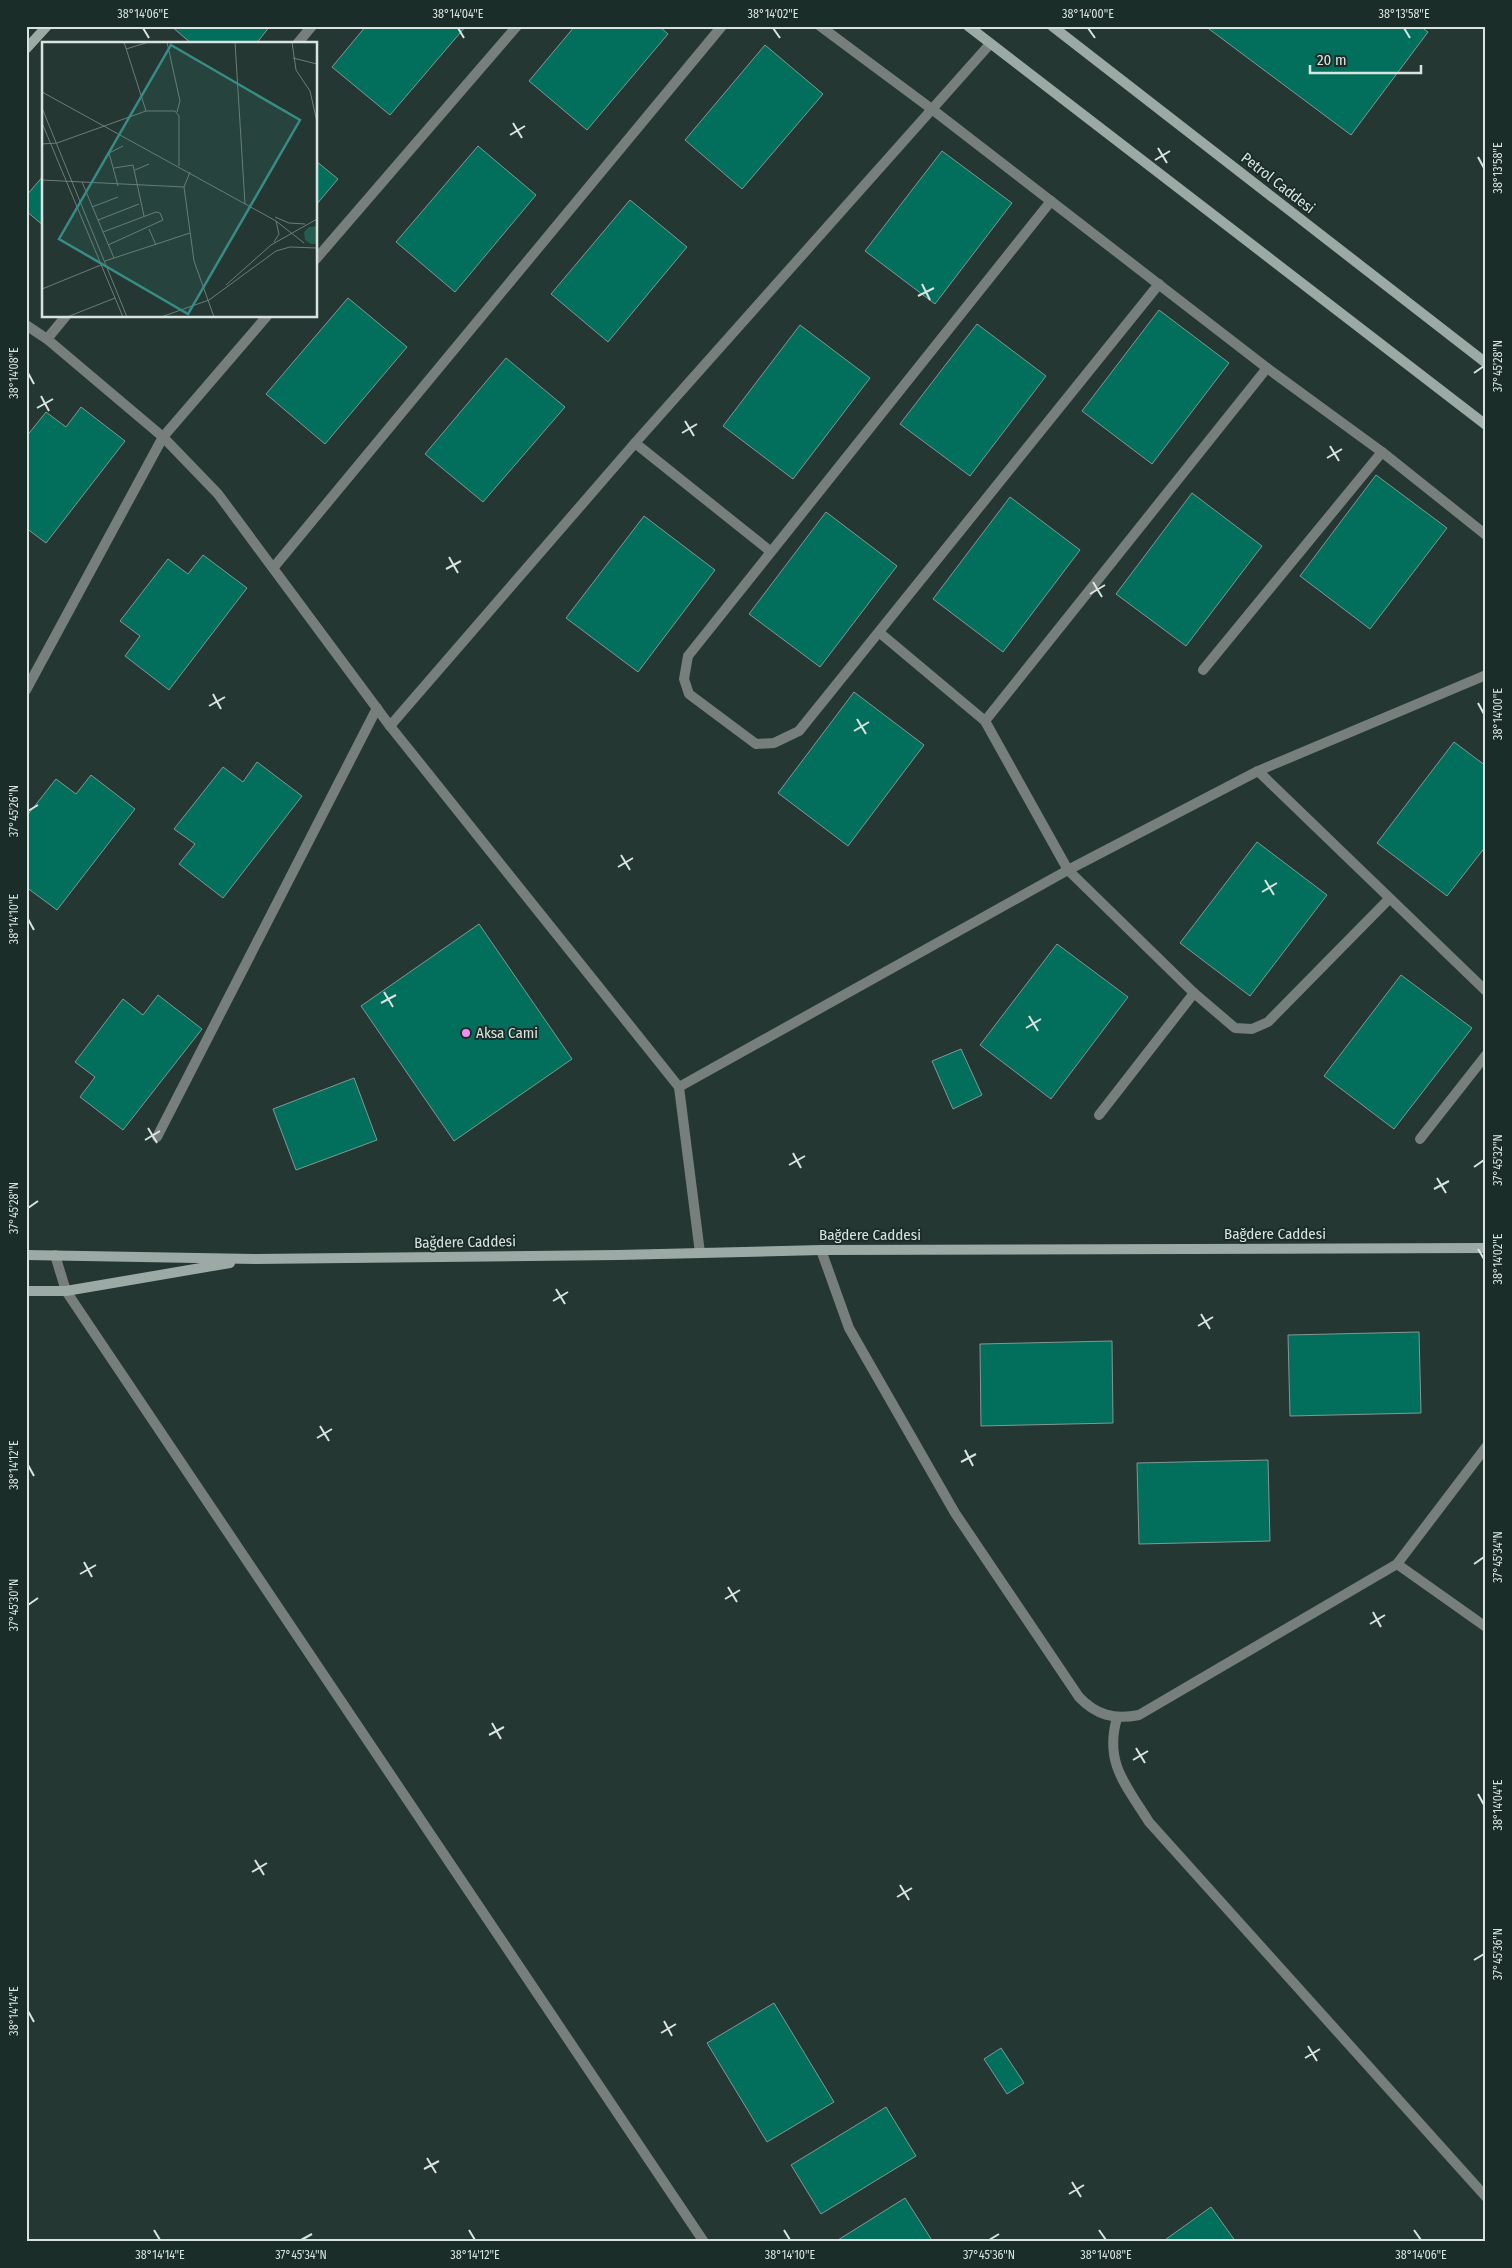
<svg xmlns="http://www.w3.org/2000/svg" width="1512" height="2268" font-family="'Fira Sans Condensed',sans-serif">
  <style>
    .building { fill: #026f5c; stroke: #839892 }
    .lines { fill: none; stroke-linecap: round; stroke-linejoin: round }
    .service { stroke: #767f7c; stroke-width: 10 }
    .minor { stroke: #767f7c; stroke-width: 10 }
    .secondary { stroke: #9caaa6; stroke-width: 10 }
    .ticks { fill: none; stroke: #d9e4e0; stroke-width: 2 }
    .poi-dot { fill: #f18bf5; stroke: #1b2d28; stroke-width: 2 }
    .labels { text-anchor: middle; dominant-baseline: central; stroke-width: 4; stroke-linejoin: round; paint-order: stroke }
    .street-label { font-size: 15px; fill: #d9e4e0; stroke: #1b2d28 }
    .poi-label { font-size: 15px; fill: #d9e4e0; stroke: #1b2d28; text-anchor: start }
    .inset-road { fill: none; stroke: #6d7c78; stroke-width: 1 }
    .view { fill: #378c85; fill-opacity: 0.15; stroke: #378c85; stroke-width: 2.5 }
    .inset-edge { fill: none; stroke: #d9e4e0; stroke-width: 2.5 }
    .neatline { fill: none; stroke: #d9e4e0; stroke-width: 2 }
    .ticks-label { font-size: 12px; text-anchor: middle; fill: #d9e4e0 }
  </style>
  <rect width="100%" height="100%" fill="#253732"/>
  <g class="building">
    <path d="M171,26H270L256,44H192Z"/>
    <path d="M366,26H466L390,115L332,67Z"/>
    <path d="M575,26H659L668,34L587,130L529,81Z"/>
    <path d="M1205,26H1420L1428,32L1351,135Z"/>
    <path d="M765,45L823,94L742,189L685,140Z"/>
    <path d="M478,146L536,195L455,292L396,242Z"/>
    <path d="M942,151L1012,203L935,304L865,251Z"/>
    <path d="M316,161L338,179L316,205Z"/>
    <path d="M44,175V226L26,211V196Z"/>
    <path d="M630,200L687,247L608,342L551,294Z"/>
    <path d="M348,298L407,347L325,444L266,394Z"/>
    <path d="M1159,310L1229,363L1152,464L1082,411Z"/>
    <path d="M977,324L1046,376L970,476L900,424Z"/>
    <path d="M800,325L870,378L793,479L723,426Z"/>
    <path d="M506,358L565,407L483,502L425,454Z"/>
    <path d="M81,407L125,441L46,543L26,528V437L46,412L66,427Z"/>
    <path d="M1376,475L1447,528L1370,629L1300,576Z"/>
    <path d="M1192,493L1262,546L1186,646L1116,594Z"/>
    <path d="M1010,497L1080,550L1003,652L933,599Z"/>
    <path d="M826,512L897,566L820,667L749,614Z"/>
    <path d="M644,516L715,570L638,672L566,618Z"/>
    <path d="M203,555L247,588L169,690L125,656L140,636L120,621L168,559L188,574Z"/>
    <path d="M854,692L924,745L848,846L778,793Z"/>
    <path d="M1454,742L1486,766V846L1447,896L1377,843Z"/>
    <path d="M257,762L302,796L223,898L179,864L195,844L174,829L223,767L243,782Z"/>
    <path d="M91,775L135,809L57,910L26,887L28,857L26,856V817L56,779L76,794Z"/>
    <path d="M1257,842L1327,895L1250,996L1180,943Z"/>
    <path d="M479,924L572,1059L454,1141L361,1006Z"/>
    <path d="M1057,944L1128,997L1051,1099L980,1045Z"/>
    <path d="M1401,975L1472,1028L1394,1129L1324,1076Z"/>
    <path d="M158,995L202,1029L123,1130L80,1097L95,1077L75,1062L123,999L143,1015Z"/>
    <path d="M961,1049L982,1095L953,1109L932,1061Z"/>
    <path d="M354,1078L377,1140L296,1170L273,1109Z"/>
    <path d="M1419,1332L1421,1413L1290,1416L1288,1335Z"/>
    <path d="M1112,1341L1113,1423L981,1426L980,1344Z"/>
    <path d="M1268,1460L1270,1541L1139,1544L1137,1463Z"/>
    <path d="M774,2003L834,2102L767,2142L707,2043Z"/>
    <path d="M1001,2048L1024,2083L1007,2094L984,2059Z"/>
    <path d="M886,2107L916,2156L821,2214L791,2165Z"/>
    <path d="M905,2198L933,2242H840L838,2240Z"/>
    <path d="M1211,2207L1236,2242H1162Z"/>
  </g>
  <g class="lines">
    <g class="service">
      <path d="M820,26L933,110"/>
      <path d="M297,44L312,26"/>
      <path d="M316,259L517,26"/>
      <path d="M47,339L66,316"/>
      <path d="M274,567L722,26"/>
      <path d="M26,690L163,437L267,316"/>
      <path d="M157,1137L377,708"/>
    </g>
    <g class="minor">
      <path d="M933,110L1267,368L1382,452L1486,535"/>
      <path d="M1051,201L688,656L684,679L689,694L756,744L774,743L799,731L1159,284"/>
      <path d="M26,325L47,339L163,437L218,494L390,726L679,1087"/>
      <path d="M635,443L770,551"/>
      <path d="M880,633L985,721L1068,870L1194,993L1235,1028L1252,1029L1268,1022L1389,899"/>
      <path d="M1203,670L1382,452"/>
      <path d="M985,721L1267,368"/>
      <path d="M390,726L635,443L990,44"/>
      <path d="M1258,771L1486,991"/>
      <path d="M1099,1115L1194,993"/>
      <path d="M1420,1139L1486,1055"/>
      <path d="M821,1250L849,1328L955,1513L1079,1697C1096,1715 1114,1720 1139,1715L1397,1564L1486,1447"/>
      <path d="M700,1253L679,1087L1068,870L1258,771L1486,675"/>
      <path d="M55,1255L66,1291L704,2242"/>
      <path d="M1397,1564L1486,1627"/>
      <path d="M1117,1718C1104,1763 1126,1785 1149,1822L1486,2197"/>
    </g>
    <g class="secondary">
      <path d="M968,26L1486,425"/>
      <path d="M1052,26L1486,363"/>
      <path d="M26,49L47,26"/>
      <path d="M26,1255L255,1259L618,1255L821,1250L1486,1248"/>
      <path d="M26,1291H66L230,1263"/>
    </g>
  </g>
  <path class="ticks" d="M143,28L149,38M458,28L464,38M773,28L780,38M1088,28L1095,38M1404,28L1410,38M513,123L522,138M510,135L525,126M1158,148L1167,163M1478,157L1484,168M1155,160L1170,151M922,284L930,300M918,296L934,288M28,373L34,384M1474,373L1484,366M41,396L49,411M37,408L53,399M685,421L694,436M682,433L697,424M1330,446L1339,461M1327,458L1342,449M449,557L458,573M446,569L461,561M1093,582L1102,597M1090,594L1105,585M213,694L221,709M1478,703L1484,714M209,706L225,697M857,719L866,734M854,731L869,722M28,811L38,805M621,855L630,870M618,867L633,858M1265,880L1274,895M1262,892L1277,883M28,919L34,930M384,992L393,1007M381,1003L396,995M1029,1016L1038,1031M1026,1028L1041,1019M148,1128L157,1143M145,1140L160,1131M793,1153L801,1168M789,1165L805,1156M1474,1167L1484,1160M1437,1178L1446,1193M1434,1189L1449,1181M28,1208L38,1201M1478,1249L1484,1259M556,1289L565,1304M553,1301L568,1292M1201,1314L1210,1329M1198,1326L1213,1317M320,1426L329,1441M317,1438L332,1429M965,1450L973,1466M961,1462L976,1454M28,1465L34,1476M84,1562L92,1577M1474,1564L1484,1557M80,1574L96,1565M728,1587L737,1602M725,1599L740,1590M28,1605L38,1598M1373,1612L1381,1627M1370,1624L1385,1615M492,1723L501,1739M489,1735L504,1727M1136,1748L1145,1763M1133,1760L1148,1751M1478,1794L1484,1805M255,1860L264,1875M252,1872L267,1863M900,1885L909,1900M897,1897L912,1888M1474,1960L1484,1954M28,2011L34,2022M664,2021L672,2036M661,2033L676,2024M1308,2046L1317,2061M1305,2058L1320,2049M427,2158L436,2173M424,2169L439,2161M1072,2182L1081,2197M1069,2194L1084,2185M154,2230L160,2240M469,2230L475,2240M784,2230L790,2240M1099,2230L1106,2240M1414,2230L1421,2240M301,2240L312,2234M989,2240L999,2234"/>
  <circle class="poi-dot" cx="466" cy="1033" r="5"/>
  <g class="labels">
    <g class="street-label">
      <text transform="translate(1278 183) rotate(38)">Petrol Caddesi</text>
      <text x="1275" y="1234">Bağdere Caddesi</text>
      <text x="870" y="1235">Bağdere Caddesi</text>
      <text transform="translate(465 1242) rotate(-1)">Bağdere Caddesi</text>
    </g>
    <g class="poi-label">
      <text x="476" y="1033">Aksa Cami</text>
    </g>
  </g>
  <g transform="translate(42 42)">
    <rect width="275" height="275" fill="#253732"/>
    <path d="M275,184V202H269L263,198L262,190L267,185Z" fill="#245d50"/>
    <path class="inset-road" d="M82,0L104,69M125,0L138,59L135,70M193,0L203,162M250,0L254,28L268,49L275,80M84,7L107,0M251,16L275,22M0,50L234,179L262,201M0,66L85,275M0,81L81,275M0,102L15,101L104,69H133L137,74V124M72,126L91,123L102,174M93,128L107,122M0,138L142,145L148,130M40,140L72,216M76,144L67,111L81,104M142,145L152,219L172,275M50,165L76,155M233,175L247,181L263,182M56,178L97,162M107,187L114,203M61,190L114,170L118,171L121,178L66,203M232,200L237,192L234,179M63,219L148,191M184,243L229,203L275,177M0,247L59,223M25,275L73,256M119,275L167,258L234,209L248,205L275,206"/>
    <path class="view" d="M129,3L258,78L146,272L17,197Z"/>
    <rect width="275" height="275" class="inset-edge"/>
  </g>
  <rect width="1512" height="2268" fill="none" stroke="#1b2d28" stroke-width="55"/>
  <path d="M1310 65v8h111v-8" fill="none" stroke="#d9e4e0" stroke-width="2.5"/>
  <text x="1317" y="65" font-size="15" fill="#d9e4e0" stroke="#1b2d28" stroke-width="4" paint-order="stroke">20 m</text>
  <rect x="28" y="28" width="1456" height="2212" class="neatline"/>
  <g class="ticks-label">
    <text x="143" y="18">38°14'06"E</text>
    <text x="458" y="18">38°14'04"E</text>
    <text x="773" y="18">38°14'02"E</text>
    <text x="1088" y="18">38°14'00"E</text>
    <text x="1404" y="18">38°13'58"E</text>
    <text transform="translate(1498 168) rotate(-90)" y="4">38°13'58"E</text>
    <text transform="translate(1498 366) rotate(-90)" y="4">37°45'28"N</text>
    <text transform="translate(14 373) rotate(-90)" y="4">38°14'08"E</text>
    <text transform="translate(1498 714) rotate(-90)" y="4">38°14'00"E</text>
    <text transform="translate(14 811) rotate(-90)" y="4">37°45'26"N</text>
    <text transform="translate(14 919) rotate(-90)" y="4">38°14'10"E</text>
    <text transform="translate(1498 1160) rotate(-90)" y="4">37°45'32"N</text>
    <text transform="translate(14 1208) rotate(-90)" y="4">37°45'28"N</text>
    <text transform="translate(1498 1259) rotate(-90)" y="4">38°14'02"E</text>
    <text transform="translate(14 1465) rotate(-90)" y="4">38°14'12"E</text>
    <text transform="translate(1498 1557) rotate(-90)" y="4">37°45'34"N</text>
    <text transform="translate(14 1605) rotate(-90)" y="4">37°45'30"N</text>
    <text transform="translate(1498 1805) rotate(-90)" y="4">38°14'04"E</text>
    <text transform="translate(1498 1954) rotate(-90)" y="4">37°45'36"N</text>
    <text transform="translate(14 2011) rotate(-90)" y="4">38°14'14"E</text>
    <text x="160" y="2259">38°14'14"E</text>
    <text x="301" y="2259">37°45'34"N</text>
    <text x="475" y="2259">38°14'12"E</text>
    <text x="790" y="2259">38°14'10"E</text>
    <text x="989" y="2259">37°45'36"N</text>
    <text x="1106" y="2259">38°14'08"E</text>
    <text x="1421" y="2259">38°14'06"E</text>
  </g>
</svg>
